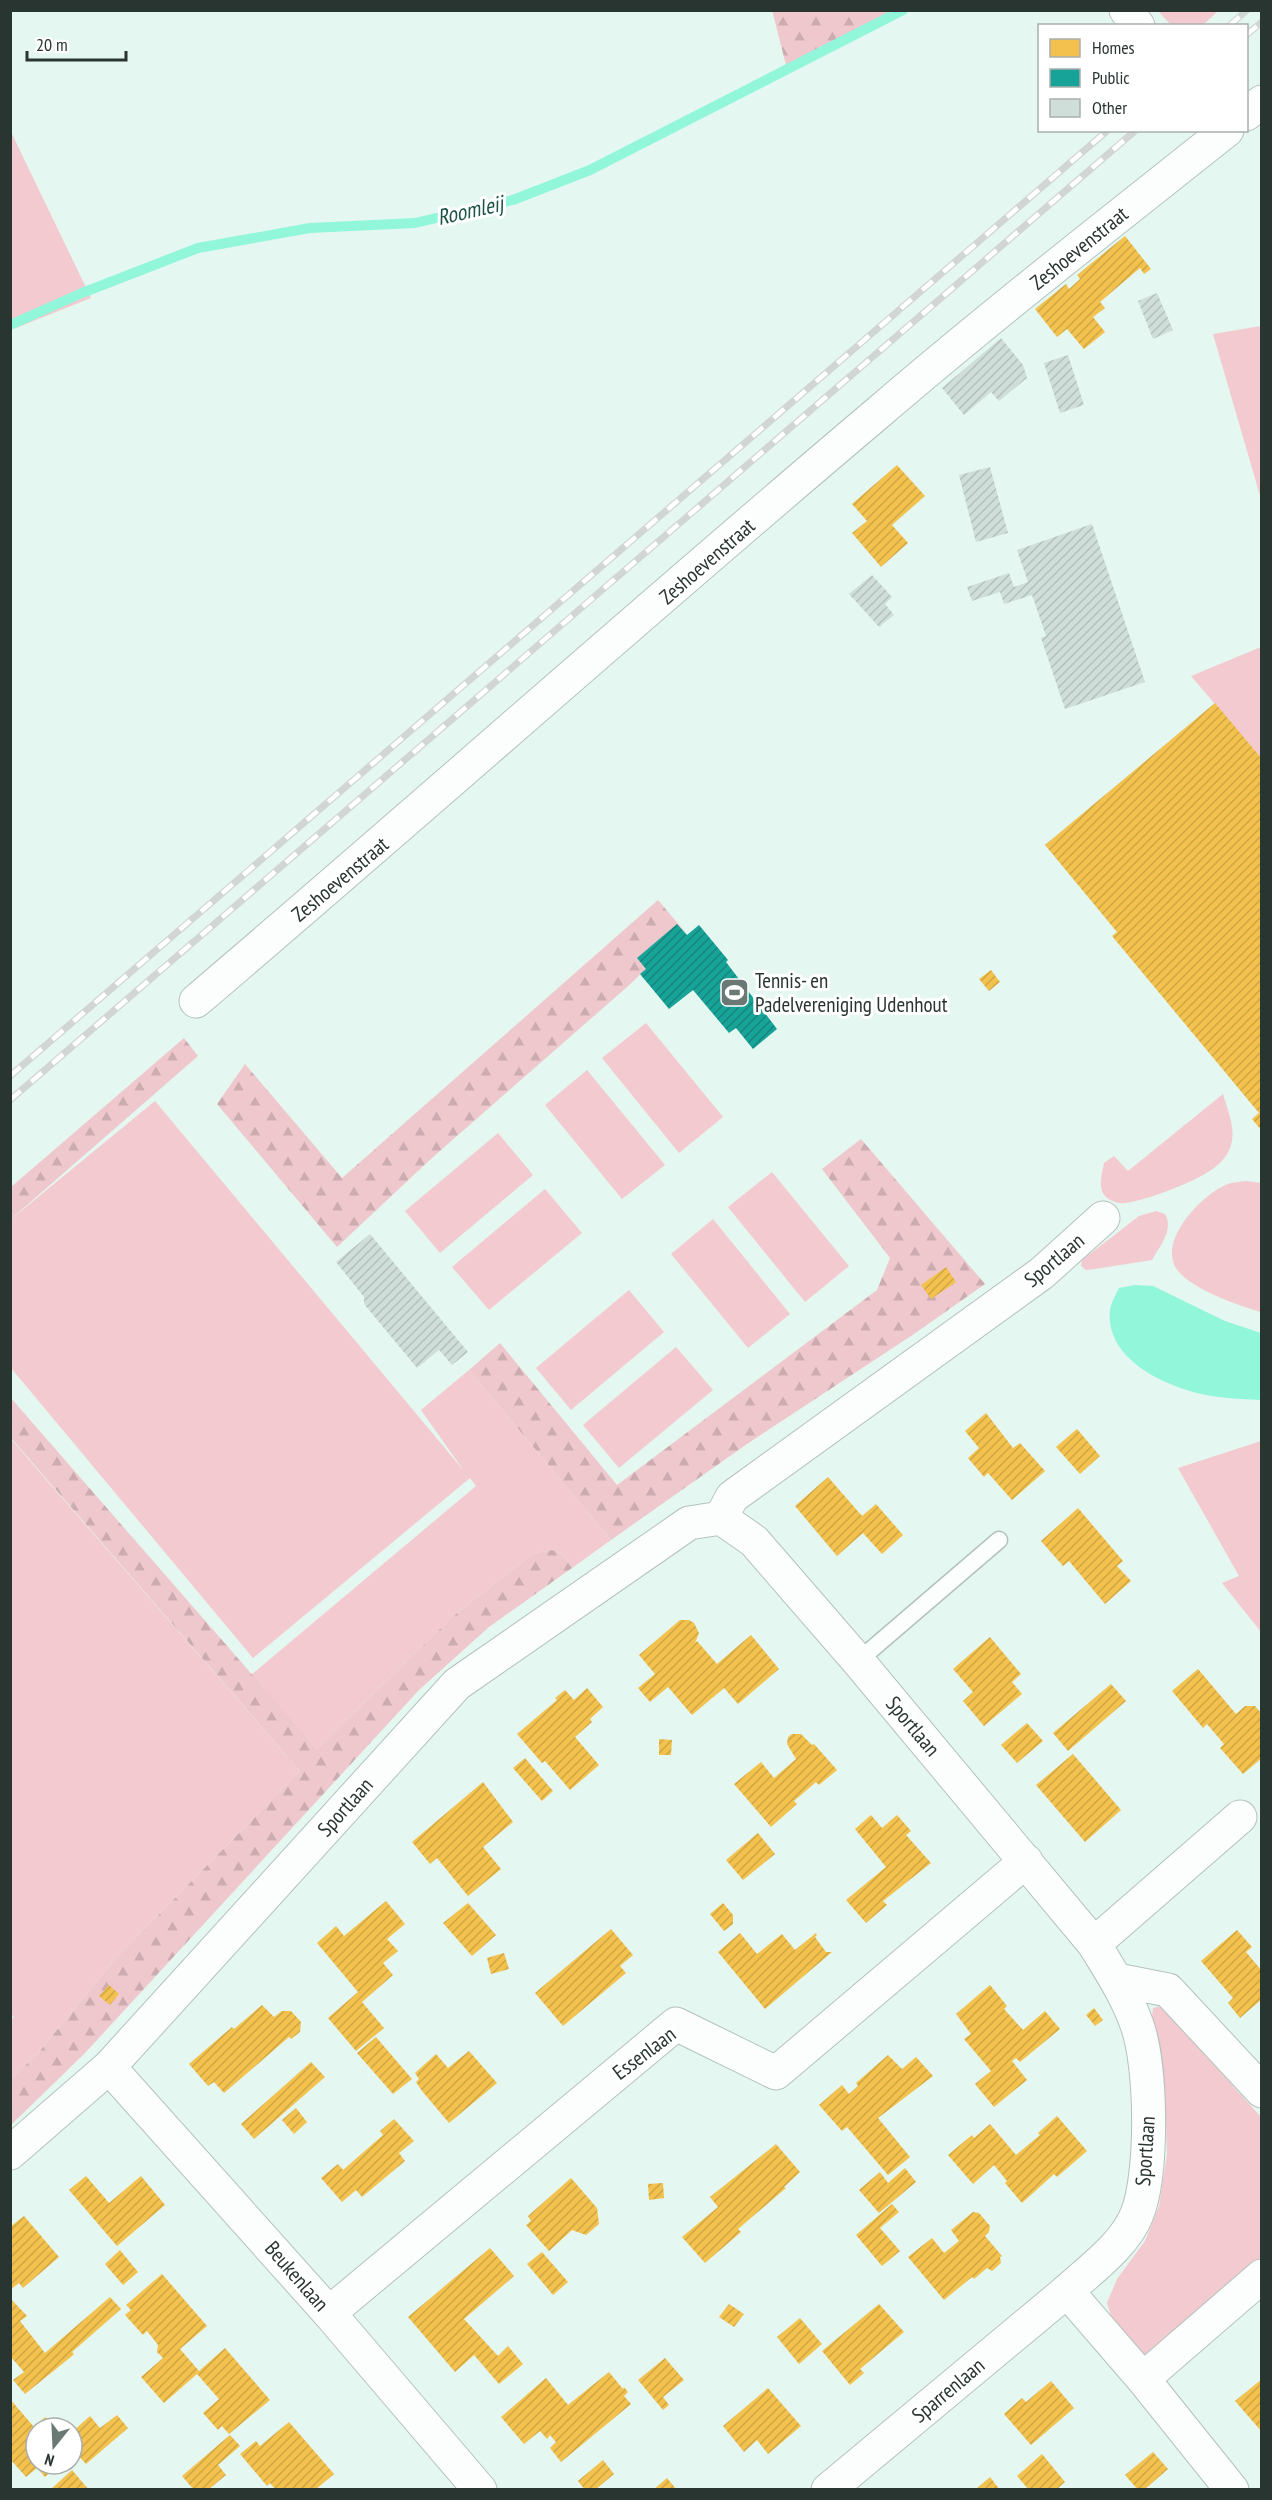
<svg xmlns="http://www.w3.org/2000/svg" width="1272" height="2500" font-family="'PT Sans Narrow',sans-serif">
  <style>
    .green { fill: #f3cacf }
    .forest { fill: url(#forest-firs) }
    .water { fill: #92f6db }
    .homes { fill: url(#homes-hatch) }
    .public { fill: url(#public-hatch) }
    .lines { fill: none; stroke-linecap: round; stroke-linejoin: round }
    .stream { stroke: #92f6db; stroke-width: 10 }
    .building { fill: url(#building-hatch) }
    .lane-casing { stroke: #b4c2bd; stroke-width: 19 }
    .street-casing { stroke: #b4c2bd; stroke-width: 35 }
    .lane { stroke: #fbfefd; stroke-width: 16 }
    .street { stroke: #fbfefd; stroke-width: 33 }
    .rail-casing { stroke: #d1d6d4; stroke-width: 7 }
    .rail { stroke: #fff; stroke-width: 4.5; stroke-dasharray: 14; stroke-linecap: butt }
    .labels { text-anchor: middle; dominant-baseline: central; stroke-width: 6; stroke-linejoin: round; paint-order: stroke }
    .street-label { font-size: 21px; fill: #293531; stroke: #fff }
    .poi-label { font-size: 21px; fill: #293531; stroke: #fff; text-anchor: start }
    .water-label { font-size: 22px; font-style: italic; fill: #1b5346; stroke: #fff }
  </style>
  <defs>
    <pattern id="forest-firs" width="22" height="20" patternUnits="userSpaceOnUse" patternTransform="scale(1.5)"><rect width="22" height="20" fill="#eec8cd"/><path d="M5 1l3.5 6h-7zM16 11l3.5 6h-7z" fill="#ccacb0"/></pattern>
    <pattern id="homes-hatch" width="6" height="6" patternUnits="userSpaceOnUse" patternTransform="scale(1.5)"><rect width="6" height="6" fill="#f2c14e"/><path d="M-1 1l2-2M0 6l6-6M5 7l2-2" fill="none" stroke="#d0a645"/></pattern>
    <pattern id="public-hatch" width="6" height="6" patternUnits="userSpaceOnUse" patternTransform="scale(1.5)"><rect width="6" height="6" fill="#17a398"/><path d="M-1 1l2-2M0 6l6-6M5 7l2-2" fill="none" stroke="#15867d"/></pattern>
    <pattern id="building-hatch" width="6" height="6" patternUnits="userSpaceOnUse" patternTransform="scale(1.5)"><rect width="6" height="6" fill="#d0ded9"/><path d="M-1 1l2-2M0 6l6-6M5 7l2-2" fill="none" stroke="#b3bfbb"/></pattern>
  </defs>
  <rect width="100%" height="100%" fill="#e5f7f1"/>
  <g class="green">
    <path d="M1158,11H1218L1202,26L1171,25Z"/>
    <path d="M11,132L91,298L11,330H10Z"/>
    <path d="M1261,326H1262L1261,499L1213,334Z"/>
    <path d="M1261,647V758L1191,676Z"/>
    <path d="M646,1023L723,1117L679,1153L602,1058Z"/>
    <path d="M587,1070L665,1165L622,1199L545,1105Z"/>
    <path d="M1223,1094C1228,1111 1237,1131 1230,1148C1226,1158 1217,1167 1208,1172C1191,1183 1145,1201 1125,1203C1118,1204 1109,1201 1104,1195C1098,1186 1102,1173 1104,1163L1114,1156L1128,1171Z"/>
    <path d="M155,1101L464,1471L421,1410L469,1370L611,1540L572,1568L563,1555L552,1550L534,1553L452,1617L317,1749L251,1675L476,1486L470,1478L253,1658L11,1368L10,1220Z"/>
    <path d="M498,1133L533,1175L440,1253L405,1211Z"/>
    <path d="M772,1172L849,1266L805,1302L728,1207Z"/>
    <path d="M1246,1181L1261,1183V1312C1239,1306 1188,1288 1176,1268C1158,1240 1203,1193 1228,1184C1233,1182 1240,1182 1246,1181Z"/>
    <path d="M545,1189L582,1233L489,1310L452,1267Z"/>
    <path d="M1156,1211L1165,1214C1174,1229 1160,1246 1152,1260L1095,1269L1086,1270L1081,1266L1082,1260L1139,1216Z"/>
    <path d="M713,1219L790,1314L748,1348L671,1254Z"/>
    <path d="M629,1290L664,1332L571,1410L536,1368Z"/>
    <path d="M676,1347L713,1390L619,1468L583,1425Z"/>
    <path d="M10,1438L300,1771L116,1958L39,2052L11,2079V2020L14,2017L10,2013Z"/>
    <path d="M1261,1441H1262L1261,1632L1222,1583L1239,1576L1178,1468Z"/>
    <path d="M1161,2006L1261,2117V2257L1144,2355L1112,2319L1107,2303L1117,2279L1145,2241L1159,2206L1167,2154L1165,2100L1151,2026L1153,2008Z"/>
  </g>
  <g class="forest">
    <path d="M772,10H903V11L787,69Z"/>
    <path d="M658,900L685,932L627,987L433,1157L337,1247L217,1104L245,1064L342,1178Z"/>
    <path d="M184,1038L198,1056L11,1219V1187Z"/>
    <path d="M861,1139L985,1284L914,1334L747,1444L611,1540L469,1370L500,1343L617,1485L877,1290L890,1258L822,1169Z"/>
    <path d="M10,1397L317,1749L452,1617L534,1553L552,1550L563,1555L572,1568L489,1627L419,1690L85,2053L11,2125V2079L39,2052L116,1958L300,1771L11,1438Z"/>
  </g>
  <path class="water" d="M1135,1285L1153,1286L1225,1321L1261,1333V1400C1248,1399 1233,1399 1219,1397C1176,1392 1104,1363 1110,1310C1111,1303 1116,1294 1119,1288Z"/>
  <g class="homes">
    <path d="M1125,236L1151,269L1144,274L1140,268L1100,302L1105,308L1093,317L1105,332L1084,349L1067,329L1057,337L1035,309L1066,284L1069,289L1080,279L1077,275Z"/>
    <path d="M897,465L925,496L892,525L908,543L881,567L852,533L867,521L852,504Z"/>
    <path d="M1215,703L1262,759V1131L1252,1119L1259,1113L1112,936L1117,932L1045,845Z"/>
    <path d="M991,970L1000,982L989,991L979,979Z"/>
    <path d="M946,1267L956,1282L931,1299L921,1285Z"/>
    <path d="M986,1413L1013,1448L1020,1443L1045,1471L1012,1500L988,1473L984,1477L968,1458L979,1448L965,1431Z"/>
    <path d="M1077,1429L1100,1456L1080,1474L1056,1447Z"/>
    <path d="M828,1477L862,1516L876,1504L903,1535L882,1554L863,1533L837,1556L795,1506Z"/>
    <path d="M1078,1508L1123,1561L1117,1566L1131,1581L1105,1604L1069,1561L1063,1566L1041,1541Z"/>
    <path d="M680,1620H689L694,1623L699,1633L695,1643L697,1641L717,1664L751,1635L779,1669L738,1704L724,1688L692,1715L668,1687L650,1702L638,1688L655,1674L639,1655Z"/>
    <path d="M990,1637L1021,1674L1012,1682L1022,1694L984,1726L963,1701L973,1692L953,1669Z"/>
    <path d="M1198,1669L1236,1714L1245,1706H1255L1262,1714V1758L1243,1774L1220,1748L1224,1744L1207,1724L1203,1728L1172,1691Z"/>
    <path d="M1111,1684L1126,1701L1068,1751L1053,1733Z"/>
    <path d="M587,1688L603,1707L590,1719L592,1722L575,1737L599,1765L570,1790L545,1761L542,1763L517,1734L557,1700L555,1698L565,1690L574,1700Z"/>
    <path d="M1027,1723L1043,1741L1017,1763L1001,1745Z"/>
    <path d="M792,1734H801L812,1745L814,1744L837,1770L819,1785L816,1782L794,1801L797,1804L771,1827L734,1784L761,1762L774,1778L796,1759L787,1744L788,1737Z"/>
    <path d="M659,1739L672,1740L671,1755H659Z"/>
    <path d="M1073,1754L1121,1810L1085,1842L1036,1785Z"/>
    <path d="M525,1758L553,1791L542,1801L513,1768Z"/>
    <path d="M483,1782L513,1822L483,1847L501,1869L468,1896L437,1858L430,1864L412,1842Z"/>
    <path d="M871,1815L882,1828L897,1815L911,1831L906,1835L931,1863L883,1901L887,1905L866,1923L846,1900L886,1867L855,1829Z"/>
    <path d="M758,1833L775,1854L743,1880L726,1860Z"/>
    <path d="M386,1901L405,1924L387,1939L398,1951L383,1963L393,1975L362,2002L384,2028L356,2051L328,2018L358,1992L317,1943L336,1926L344,1936Z"/>
    <path d="M468,1903L496,1935L472,1956L443,1923Z"/>
    <path d="M723,1903L733,1915V1924L724,1931L710,1914Z"/>
    <path d="M611,1929L633,1955L620,1966L626,1973L563,2026L535,1993Z"/>
    <path d="M1237,1930L1252,1947L1246,1952L1262,1971V1999L1240,2018L1228,2003L1233,1998L1201,1961Z"/>
    <path d="M740,1933L757,1954L782,1934L795,1950L816,1933L817,1935L815,1937L826,1952H832L765,2009L718,1952Z"/>
    <path d="M504,1953L509,1969L491,1974L487,1958Z"/>
    <path d="M109,1985L119,1994L110,2005L99,1996Z"/>
    <path d="M990,1985L1007,2006L1004,2009L1023,2030L1045,2011L1060,2029L1020,2062L1016,2058L1012,2061L1027,2080L994,2107L975,2084L991,2071L964,2039L971,2034L956,2014Z"/>
    <path d="M262,2005L274,2017L282,2011H291L301,2022L300,2032L291,2039L289,2037L224,2093L214,2082L208,2086L189,2064L232,2027L234,2029Z"/>
    <path d="M1094,2008L1103,2020L1095,2026L1086,2015Z"/>
    <path d="M376,2037L412,2079L393,2094L357,2053Z"/>
    <path d="M469,2051L497,2083L449,2123L422,2091L416,2082L419,2079L415,2073L436,2054L448,2068Z"/>
    <path d="M888,2055L902,2069L916,2057L933,2076L878,2118L910,2157L888,2175L847,2127L842,2131L819,2105L842,2085L849,2094L858,2086L856,2083Z"/>
    <path d="M311,2062L325,2077L254,2139L241,2124Z"/>
    <path d="M296,2108L307,2122L294,2134L282,2120Z"/>
    <path d="M1057,2116L1087,2151L1057,2177L1054,2174L1022,2203L1005,2183L1007,2181L994,2165L973,2184L948,2155L972,2135L974,2138L990,2124L1016,2155L1040,2135L1038,2133Z"/>
    <path d="M394,2119L414,2141L399,2153L405,2161L362,2197L356,2190L342,2202L321,2178L338,2164L343,2170L383,2135L380,2131Z"/>
    <path d="M776,2144L800,2172L784,2187L786,2188L738,2229L741,2232L705,2263L682,2237L718,2207L710,2197Z"/>
    <path d="M905,2168L916,2182L879,2213L859,2190L880,2172L888,2183Z"/>
    <path d="M86,2176L109,2203L141,2176L165,2205L117,2246L69,2190Z"/>
    <path d="M571,2178L597,2208L599,2224L586,2235L572,2230L549,2251L526,2225L531,2221L528,2216Z"/>
    <path d="M663,2183L664,2198L649,2200L648,2184Z"/>
    <path d="M892,2204L899,2212L880,2228L900,2251L882,2266L856,2235Z"/>
    <path d="M973,2212L979,2213L990,2226L989,2232L985,2236L1002,2256L1000,2257L1001,2263L992,2271L987,2268L974,2279L972,2277L944,2300L908,2257L932,2238L944,2253L959,2241L951,2230Z"/>
    <path d="M24,2216L59,2257L23,2288L19,2283L10,2290V2227Z"/>
    <path d="M490,2248L514,2276L464,2319L498,2356L508,2346L523,2364L499,2384L474,2355L455,2372L408,2317Z"/>
    <path d="M120,2250L138,2272L123,2285L105,2264Z"/>
    <path d="M542,2252L568,2282L553,2295L527,2264Z"/>
    <path d="M162,2274L207,2326L180,2349L199,2371L225,2348L270,2400L229,2434L222,2426L218,2430L203,2413L219,2399L197,2374L164,2403L141,2377L163,2358L157,2352L158,2345L147,2331L143,2335L125,2315L131,2310L126,2305Z"/>
    <path d="M110,2297L121,2309L72,2352L74,2354L72,2356L25,2394L13,2380L24,2372L10,2356V2298L27,2316L20,2321L45,2353Z"/>
    <path d="M729,2304L744,2314L734,2327L719,2317Z"/>
    <path d="M879,2304L904,2332L860,2369L864,2373L850,2385L822,2351Z"/>
    <path d="M800,2318L822,2344L799,2364L777,2337Z"/>
    <path d="M665,2358L684,2380L663,2397L669,2405L663,2410L638,2380Z"/>
    <path d="M609,2372L623,2389L624,2387L628,2392L624,2396L631,2404L561,2462L550,2448L556,2442L550,2435L547,2439L540,2431L524,2444L501,2417L546,2378L568,2405Z"/>
    <path d="M1262,2379V2432L1235,2401Z"/>
    <path d="M1051,2381L1074,2408L1031,2445L1004,2414L1022,2398L1026,2402Z"/>
    <path d="M768,2388L801,2426L768,2454L757,2440L744,2452L723,2426Z"/>
    <path d="M10,2399L34,2427L45,2417L55,2428H36V2464H61L45,2477L37,2468L26,2477L10,2459Z"/>
    <path d="M117,2415L128,2428L86,2464L75,2452L72,2454V2432L90,2416L100,2428Z"/>
    <path d="M289,2422L334,2474L315,2490H276L270,2483L267,2486L240,2454L256,2441L260,2446Z"/>
    <path d="M230,2435L240,2446L218,2465L226,2475L208,2490H194L182,2476Z"/>
    <path d="M1153,2452L1168,2469L1144,2490H1138L1125,2475Z"/>
    <path d="M1042,2454L1065,2482L1056,2490H1029L1017,2476Z"/>
    <path d="M603,2460L614,2474L595,2490H585L578,2481Z"/>
    <path d="M72,2470L89,2490H50Z"/>
    <path d="M990,2477L1000,2490H975Z"/>
    <path d="M667,2478L677,2490H653Z"/>
  </g>
  <path class="public" d="M677,924L687,935L699,925L728,960L726,962L777,1029L753,1049L736,1028L729,1033L693,990L669,1009L640,974L646,969L637,958Z"/>
  <g class="lines">
    <path class="stream" d="M10,325L82,293L198,248L310,228L415,223L513,200L590,170L903,10"/>
  </g>
  <g class="building">
    <path d="M1157,293L1173,330L1153,339L1138,301Z"/>
    <path d="M1001,338L1023,365L1027,378L999,401L991,392L964,415L942,388Z"/>
    <path d="M1068,355L1084,405L1060,413L1044,363Z"/>
    <path d="M990,467L1008,533L976,542L959,475Z"/>
    <path d="M1092,524L1145,682L1065,709L1041,638L1046,636L1032,595L1004,604L1000,592L972,601L967,587L1009,573L1014,587L1028,582L1017,550Z"/>
    <path d="M872,575L892,597L885,604L894,615L879,627L849,594Z"/>
    <path d="M370,1234L468,1352L452,1365L439,1350L417,1368L364,1304V1297L336,1262Z"/>
  </g>
  <g class="lines">
    <defs>
      <path id="lane" d="M858,1661L999,1540"/>
      <g id="street">
        <path d="M1126,10L1138,26"/>
        <path d="M1246,114L1262,102"/>
        <path d="M196,1001C425,806 649,606 879,412C992,315 1110,223 1227,130"/>
        <path d="M721,1518L732,1497L1042,1273L1103,1218"/>
        <path d="M1094,1944L1240,1817"/>
        <path d="M1117,1980L1168,1990L1262,2091"/>
        <path d="M109,2067L329,2313L480,2490"/>
        <path d="M10,2153L109,2067L457,1684L689,1523L721,1518L754,1541L858,1661L1094,1944C1110,1970 1127,1996 1137,2025C1152,2066 1153,2174 1137,2214C1125,2245 1091,2269 1067,2291L1143,2379L1232,2490"/>
        <path d="M329,2313L676,2024L776,2073L1026,1861"/>
        <path d="M1143,2379L1262,2276"/>
        <path d="M828,2490L1067,2291"/>
      </g>
    </defs>
    <use href="#lane" class="lane-casing"/>
    <use href="#street" class="street-casing"/>
    <use href="#lane" class="lane"/>
    <use href="#street" class="street"/>
    <defs>
      <g id="rail">
        <path d="M1229,26L1247,10"/>
        <path d="M1246,35L1262,22"/>
        <path d="M10,1076L1108,130"/>
        <path d="M10,1100L1136,130"/>
      </g>
    </defs>
    <use href="#rail" class="rail-casing"/>
    <use href="#rail" class="rail"/>
  </g>
  <defs>
    <symbol id="stadium-square" viewBox="-11 -11 22 22"><rect x="-9" y="-9" width="18" height="18" rx="4" fill="#6b7974" stroke="#fff"/><path d="M0-5a6.5 5 0 1 0 0 10a6.5 5 0 1 0 0-10ZM-3.5-1.8h7v3.6h-7Z" fill="#fff"/></symbol>
  </defs>
  <g fill-rule="evenodd">
    <use href="#stadium-square" x="718" y="976" width="33" height="33"/>
  </g>
  <g class="labels">
    <g class="street-label">
      <text transform="translate(1079 248) rotate(-39)">Zeshoevenstraat</text>
      <text transform="translate(707 561) rotate(-41)">Zeshoevenstraat</text>
      <text transform="translate(340 879) rotate(-40)">Zeshoevenstraat</text>
      <text transform="translate(1054 1260) rotate(-40)">Sportlaan</text>
      <text transform="translate(913 1726) rotate(50)">Sportlaan</text>
      <text transform="translate(345 1807) rotate(-48)">Sportlaan</text>
      <text transform="translate(644 2053) rotate(-37)">Essenlaan</text>
      <text transform="translate(1145 2151) rotate(-86)">Sportlaan</text>
      <text transform="translate(297 2276) rotate(49)">Beukenlaan</text>
      <text transform="translate(948 2390) rotate(-40)">Sparrenlaan</text>
    </g>
    <g class="poi-label">
      <text x="755" y="980">Tennis- en<tspan x="755" dy="24">Padelvereniging Udenhout</tspan></text>
    </g>
    <g class="water-label">
      <text transform="translate(470 210) rotate(-13)">Roomleij</text>
    </g>
  </g>
  <rect width="1272" height="2500" fill="none" stroke="#293531" stroke-width="24"/>
  <rect x="1038" y="24" width="210" height="108" fill="#ffffff" stroke="#a9aead" stroke-width="1.5"/>
  <rect x="1050" y="39" width="30" height="18" fill="#f2c14e" stroke="#a9aead" stroke-width="1.5"/>
  <text x="1092" y="54" font-size="18" fill="#293531">Homes</text>
  <rect x="1050" y="69" width="30" height="18" fill="#17a398" stroke="#a9aead" stroke-width="1.5"/>
  <text x="1092" y="84" font-size="18" fill="#293531">Public</text>
  <rect x="1050" y="99" width="30" height="18" fill="#d0ded9" stroke="#a9aead" stroke-width="1.5"/>
  <text x="1092" y="114" font-size="18" fill="#293531">Other</text>
  <g transform="translate(54 2446) rotate(198)"><circle r="28" fill="#ffffff" stroke="#a9aead" stroke-width="1.5"/>
  <path d="M0-4.5L10 22L0 15L-10 22Z" fill="#6b7974"/>
  <text y="-9" font-size="16" font-weight="bold" text-anchor="middle" fill="#293531">N</text>
  </g>
  <path d="M27 51v9h99v-9" fill="none" stroke="#293531" stroke-width="3"/>
  <text x="36" y="51" font-size="18" fill="#293531" stroke="#ffffff" stroke-width="4.5" paint-order="stroke">20 m</text>
</svg>
